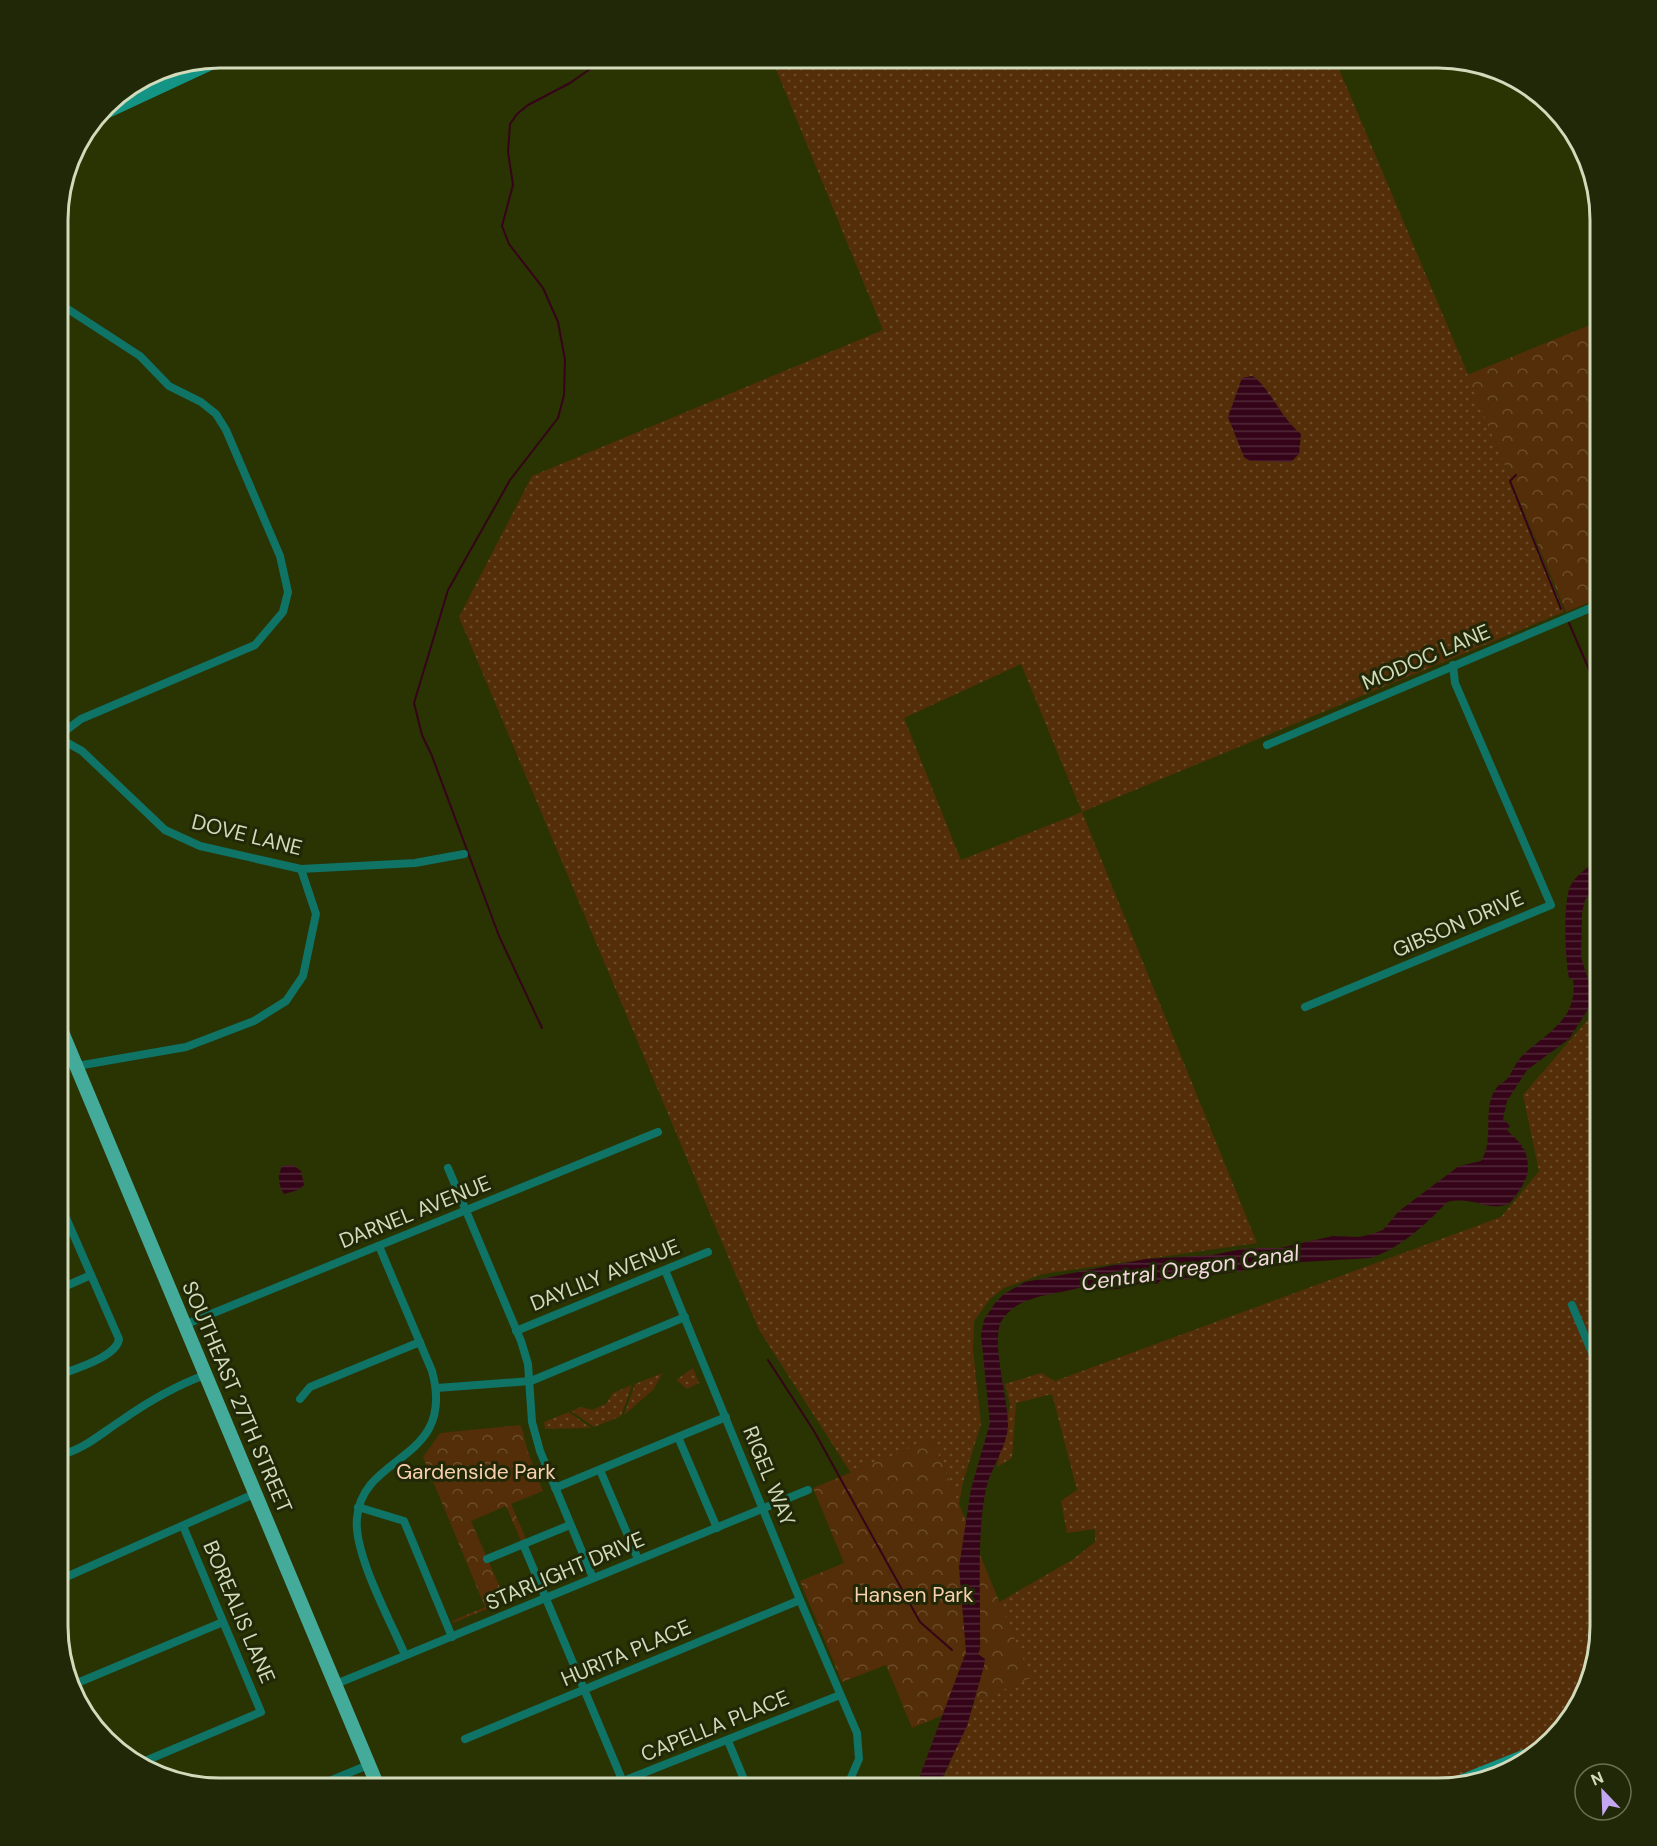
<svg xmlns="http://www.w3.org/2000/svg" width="1657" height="1846" font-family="'DM Sans',sans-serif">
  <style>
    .grass { fill: url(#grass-dots); fill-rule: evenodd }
    .park { fill: url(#park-crowns) }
    .water { fill: url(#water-rules) }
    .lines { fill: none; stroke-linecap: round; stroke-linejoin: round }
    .stream { stroke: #350419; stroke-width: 2 }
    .street { stroke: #0f7366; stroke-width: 8 }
    .secondary { stroke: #149484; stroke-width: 12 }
    .primary { stroke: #44aa9a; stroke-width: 14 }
    .labels { text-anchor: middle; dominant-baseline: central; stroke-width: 6; stroke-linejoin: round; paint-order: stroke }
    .street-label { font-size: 21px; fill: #d1dbbb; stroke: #212807 }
    .park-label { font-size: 21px; fill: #f9d0ae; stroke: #212807 }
    .water-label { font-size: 22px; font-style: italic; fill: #f3d7de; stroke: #212807 }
    .rim { fill: none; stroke: #d1dbbb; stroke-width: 3 }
  </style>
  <defs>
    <pattern id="grass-dots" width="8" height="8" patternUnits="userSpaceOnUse" patternTransform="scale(1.5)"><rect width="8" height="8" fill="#532e08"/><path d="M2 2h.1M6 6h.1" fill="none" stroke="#6b4c2a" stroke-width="1.8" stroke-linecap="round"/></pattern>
    <pattern id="park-crowns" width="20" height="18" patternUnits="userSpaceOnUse" patternTransform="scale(1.5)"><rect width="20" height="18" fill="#532e08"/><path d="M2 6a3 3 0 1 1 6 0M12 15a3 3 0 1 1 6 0" fill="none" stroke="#6b4c2a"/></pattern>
    <pattern id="water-rules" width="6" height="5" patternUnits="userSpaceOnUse" patternTransform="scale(1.5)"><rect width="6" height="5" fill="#350419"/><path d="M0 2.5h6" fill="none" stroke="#512838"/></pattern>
  </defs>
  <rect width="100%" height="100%" fill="#2a3302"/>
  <g class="grass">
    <path d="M771,57H1334L1467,372L1564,612L1082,812L1257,1243L1043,1274L1004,1288L990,1299L974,1321L973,1350L981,1424L963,1482L959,1505L932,1439L851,1473L759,1330L459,617L532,476L883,330ZM1021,664L1082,812L961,860L904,718Z"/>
    <path d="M1600,883V1627L1583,1699L1537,1755L1490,1780L1438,1789H939L987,1672L982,1612L1072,1560L1095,1542V1529L1067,1533L1061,1501L1077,1490L1052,1394L1016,1403L1012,1458L997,1467L1010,1405L1005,1384L1041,1373L1055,1381L1501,1217L1539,1171L1523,1095L1598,1008L1593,888Z"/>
    <path d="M693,1368L699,1383L687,1389L676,1380Z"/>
    <path d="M663,1373L653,1390L624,1415L635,1384Z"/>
    <path d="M632,1385L621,1416L594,1427L571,1411L581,1407L592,1410L606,1404L613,1393Z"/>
    <path d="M569,1412L591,1428L545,1429L544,1422Z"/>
  </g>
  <g class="park">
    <path d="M1600,321V598L1566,612L1467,375Z"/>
    <path d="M521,1425L528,1452L543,1491L511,1504L526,1539L521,1541L506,1506L471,1521L505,1599L532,1588L533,1590L453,1623L452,1621L485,1607L423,1457L440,1433Z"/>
    <path d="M932,1439L1031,1678L912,1728L886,1665L842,1682L800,1581L844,1563L813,1488Z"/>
  </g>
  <g class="water">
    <path d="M1252,376C1268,384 1280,418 1301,434L1299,454L1291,462L1250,461L1244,457L1228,417L1242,378Z"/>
    <path d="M1600,858V879L1585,900L1582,913L1581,957L1592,993L1590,1006L1569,1039L1527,1070L1507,1101L1503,1119L1510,1126L1507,1130L1522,1145L1521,1147L1524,1149C1534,1173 1524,1185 1509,1204C1485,1212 1476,1196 1447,1202C1426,1224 1402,1247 1371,1258L1302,1262L1188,1279L1161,1280L1157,1284C1147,1280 1129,1287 1118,1289C1108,1291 1089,1284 1082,1287C1058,1295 1016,1294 1001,1322C991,1342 1008,1398 1008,1425C1007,1447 993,1464 987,1485C976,1528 981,1602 980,1649L978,1654L985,1659L984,1666L967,1726L937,1789H915L966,1652L959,1567L971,1489L990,1423L981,1335L984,1320L995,1303L1004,1294L1025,1282L1146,1259L1212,1255L1248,1248H1280L1333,1236L1359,1237L1372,1234L1383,1230L1399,1211L1459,1166L1481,1161C1496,1139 1480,1107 1498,1086C1501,1083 1506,1081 1508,1078C1513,1070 1516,1062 1523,1055C1546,1033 1579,1019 1573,979L1569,978C1565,959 1563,903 1570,887C1575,875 1590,866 1600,858Z"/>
    <path d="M293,1165L301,1171L304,1185L298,1190L284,1194C278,1184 277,1177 282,1166Z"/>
  </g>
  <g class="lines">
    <g class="stream">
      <path d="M1516,475L1510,481L1561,609"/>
      <path d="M1569,623L1600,695"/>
      <path d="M542,1028L499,936L432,756L422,735L414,703L448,590L510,480L558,418L564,395L565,360L558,322L543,288L509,244L502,226L513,185L508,152L510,124L517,114L528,105L570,83L607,57"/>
      <path d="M768,1360L814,1431L920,1622L952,1650"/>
    </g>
    <g class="street">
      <path d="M147,76L153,91"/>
      <path d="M57,737L81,719L255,645L283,612L288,592L280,556L226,430L216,414L201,402L169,386L140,356L57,302"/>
      <path d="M57,737L82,751L165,830L200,846L301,869L415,863L464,854"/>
      <path d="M1267,745L1600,604"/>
      <path d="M1305,1007L1551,905L1455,683L1453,665"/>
      <path d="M77,1066L186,1047L254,1021L286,1001L303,976L316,914L301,869"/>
      <path d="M448,1168L521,1341L528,1364L532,1422L540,1451L593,1578"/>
      <path d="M379,1246L432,1371C457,1462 362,1453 357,1518C353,1553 391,1622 405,1655"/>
      <path d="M665,1270L800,1600L857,1733L859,1759L846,1789"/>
      <path d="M57,1290L91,1275"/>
      <path d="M1572,1305L1600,1372"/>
      <path d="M184,1325L658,1132"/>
      <path d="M516,1331L708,1252"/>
      <path d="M57,1376C74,1369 117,1357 119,1339L57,1197"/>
      <path d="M437,1388L531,1381L685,1317"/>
      <path d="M300,1399L310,1387L420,1342"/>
      <path d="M678,1437L717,1528"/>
      <path d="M57,1456C84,1450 100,1434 122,1420C149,1401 175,1386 205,1375"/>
      <path d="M600,1470L638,1559"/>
      <path d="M555,1488L726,1417"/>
      <path d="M358,1507L404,1521L452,1637"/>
      <path d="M523,1544L626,1789"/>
      <path d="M487,1559L570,1525"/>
      <path d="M57,1581L254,1494"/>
      <path d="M336,1684L808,1490"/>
      <path d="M70,1686L223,1622"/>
      <path d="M465,1739L800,1600"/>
      <path d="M728,1741L748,1789"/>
      <path d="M138,1764L261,1712L183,1526"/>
      <path d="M310,1789L368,1765"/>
      <path d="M603,1789L840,1695"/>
    </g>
    <g class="secondary">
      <path d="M97,117L226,57"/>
      <path d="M1443,1788L1543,1748"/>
    </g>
    <path class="primary" d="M57,1020L379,1789"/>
  </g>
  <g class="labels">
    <g class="street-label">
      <text transform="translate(1426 657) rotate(-23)">MODOC LANE</text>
      <text transform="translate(247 835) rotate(14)">DOVE LANE</text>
      <text transform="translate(1458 924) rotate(-23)">GIBSON DRIVE</text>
      <text transform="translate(415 1212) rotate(-22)">DARNEL AVENUE</text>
      <text transform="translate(605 1275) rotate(-22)">DAYLILY AVENUE</text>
      <text transform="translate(237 1397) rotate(67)">SOUTHEAST 27TH STREET</text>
      <text transform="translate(769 1476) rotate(68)">RIGEL WAY</text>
      <text transform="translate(565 1571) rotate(-23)">STARLIGHT DRIVE</text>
      <text transform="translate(239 1612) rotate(67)">BOREALIS LANE</text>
      <text transform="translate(626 1653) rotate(-23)">HURITA PLACE</text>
      <text transform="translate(715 1726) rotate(-22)">CAPELLA PLACE</text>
    </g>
    <g class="park-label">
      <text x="476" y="1472">Gardenside Park</text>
      <text x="914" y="1595">Hansen Park</text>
    </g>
    <g class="water-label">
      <text transform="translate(1190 1268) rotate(-8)">Central Oregon Canal</text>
    </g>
  </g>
  <path d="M0 0H1657V1846H0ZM220 68H1438A152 152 0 0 1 1590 220V1626A152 152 0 0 1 1438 1778H220A152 152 0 0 1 68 1626V220A152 152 0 0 1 220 68Z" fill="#212807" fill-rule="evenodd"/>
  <path class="rim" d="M220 68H1438A152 152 0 0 1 1590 220V1626A152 152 0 0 1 1438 1778H220A152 152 0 0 1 68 1626V220A152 152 0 0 1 220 68Z"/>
  <g transform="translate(1603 1792) rotate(337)"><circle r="28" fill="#212807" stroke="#67704f" stroke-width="1.5"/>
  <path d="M0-4.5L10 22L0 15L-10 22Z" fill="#c3a7f2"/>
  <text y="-9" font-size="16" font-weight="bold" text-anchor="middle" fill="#d1dbbb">N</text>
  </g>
</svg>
